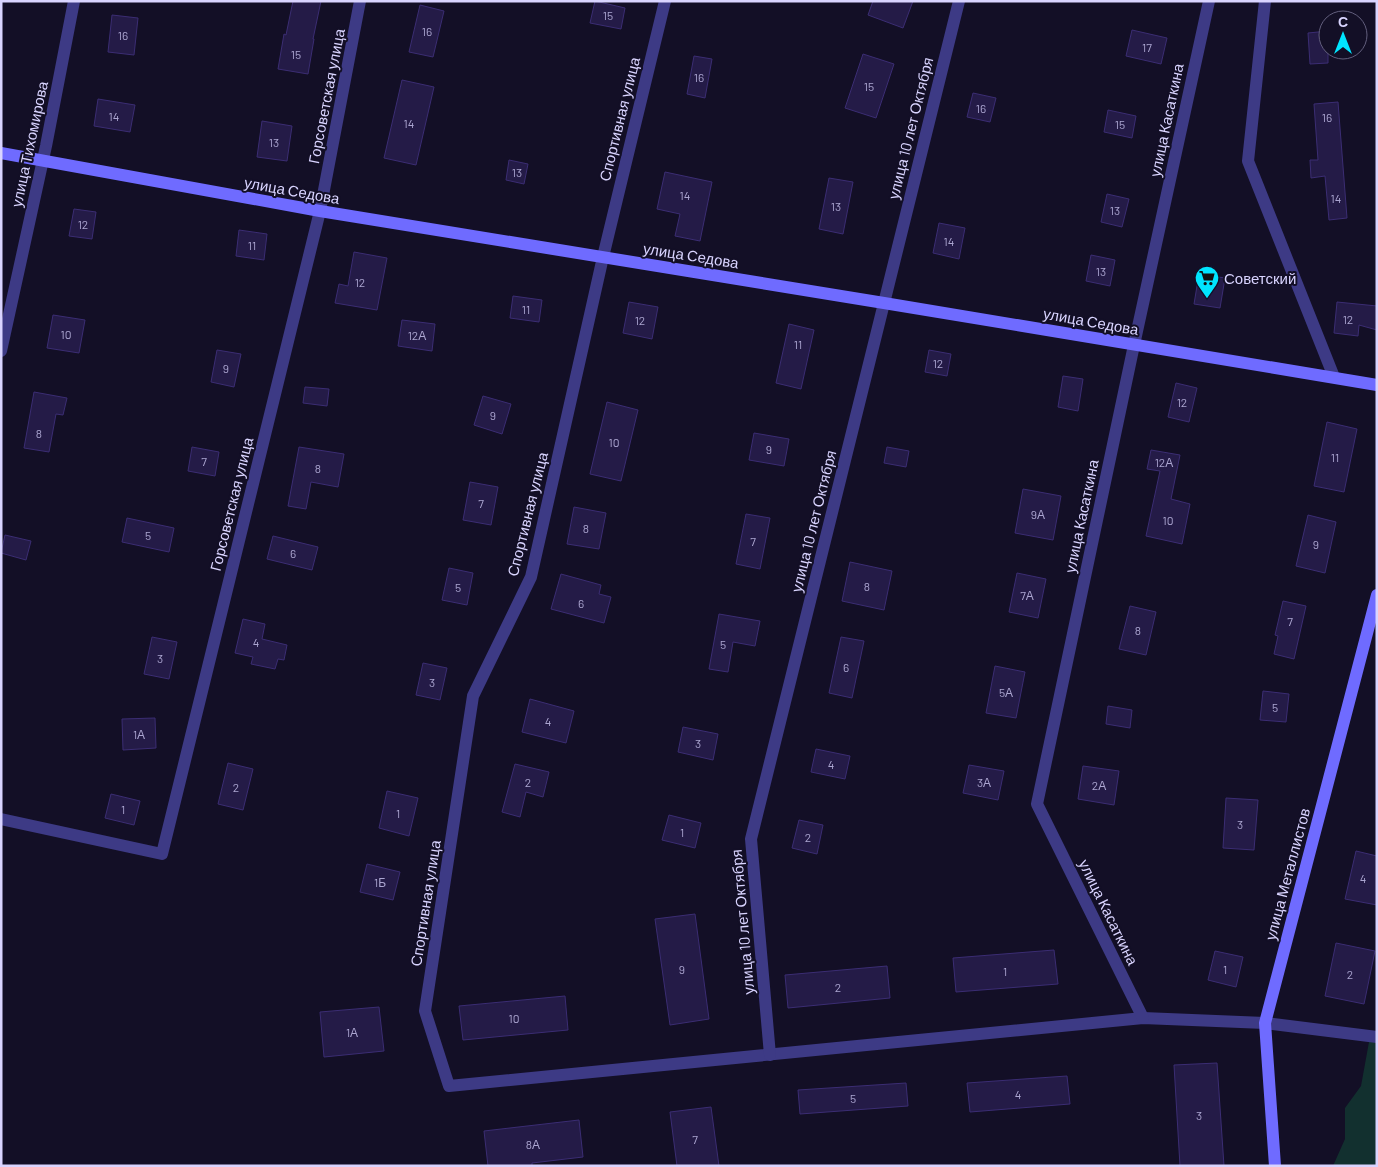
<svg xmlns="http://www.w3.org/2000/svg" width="1378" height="1167" font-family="Barlow,sans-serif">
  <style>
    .green { fill: #12302f }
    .building { fill: #241b47; stroke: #3b2d73 }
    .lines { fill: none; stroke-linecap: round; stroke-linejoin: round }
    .street { stroke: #3d3a85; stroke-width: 12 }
    .secondary { stroke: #6f6bff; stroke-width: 12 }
    .labels { text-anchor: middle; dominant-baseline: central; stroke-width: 4; stroke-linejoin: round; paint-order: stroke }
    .number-label { font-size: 12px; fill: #aca6d1 }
    .street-label { font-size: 15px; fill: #d9d4ff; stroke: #130f26 }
    .poi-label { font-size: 15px; fill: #d9d4ff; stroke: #130f26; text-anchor: start }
  </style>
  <rect width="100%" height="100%" fill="#130f26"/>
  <path class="green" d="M1371,1031H1377V1166H1333L1345,1139V1108L1361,1086Z"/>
  <g class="building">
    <path d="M293,1H321L313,39H314L308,74L278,69L284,34L286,35Z"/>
    <path d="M595,1L625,8L621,29L590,23Z"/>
    <path d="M873,1H913L903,28L868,15Z"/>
    <path d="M420,5L444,11L433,57L409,52Z"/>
    <path d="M112,15L138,18L134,55L108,52Z"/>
    <path d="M1132,30L1167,38L1161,64L1126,56Z"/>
    <path d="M1328,31V63L1310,64L1308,33Z"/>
    <path d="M863,54L894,64L876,118L845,108Z"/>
    <path d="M694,56L712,59L705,98L687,94Z"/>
    <path d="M402,80L434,87L416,165L384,158Z"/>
    <path d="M973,93L996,98L990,122L967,117Z"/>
    <path d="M98,99L135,105L130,132L94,126Z"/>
    <path d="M1338,102L1347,218L1329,220L1325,176L1311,178L1310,160H1318L1314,104Z"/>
    <path d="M1108,110L1136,116L1132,138L1104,132Z"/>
    <path d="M262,121L292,126L287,161L257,157Z"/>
    <path d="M509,160L528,164L524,184L506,180Z"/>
    <path d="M665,172L712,182L700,241L675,236L680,214L657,209Z"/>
    <path d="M829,178L853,182L843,234L819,229Z"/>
    <path d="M1107,194L1129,199L1122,227L1101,222Z"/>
    <path d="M74,209L96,212L92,239L69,236Z"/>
    <path d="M939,223L965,228L959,259L933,253Z"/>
    <path d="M239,230L267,234L264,260L236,256Z"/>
    <path d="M354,252L387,258L377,310L335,303L339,284L348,286Z"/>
    <path d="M1091,255L1115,260L1110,286L1086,281Z"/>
    <path d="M1199,274L1225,278L1220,308L1194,304Z"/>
    <path d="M513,296L542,300L539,322L510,318Z"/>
    <path d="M629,302L658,307L652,339L623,333Z"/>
    <path d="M1337,302L1377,306V330L1359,325L1358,336L1334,333Z"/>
    <path d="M53,315L85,320L79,353L47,348Z"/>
    <path d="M402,320L435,324L432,351L398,346Z"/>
    <path d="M789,324L814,330L801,389L776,383Z"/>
    <path d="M217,350L241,354L234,387L211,382Z"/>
    <path d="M929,350L951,354L947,376L925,372Z"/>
    <path d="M1063,376L1083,379L1078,411L1058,407Z"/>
    <path d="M1176,383L1197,388L1189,422L1168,417Z"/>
    <path d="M305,387L329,389L327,406L303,403Z"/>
    <path d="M34,392L67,398L63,415L56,414L49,452L24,448Z"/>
    <path d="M483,396L511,404L502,434L474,425Z"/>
    <path d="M607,402L638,410L621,481L590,474Z"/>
    <path d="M1327,422L1357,429L1344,492L1314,486Z"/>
    <path d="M754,433L789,439L784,466L749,460Z"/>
    <path d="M192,447L219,452L215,476L188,471Z"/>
    <path d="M299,447L344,454L338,487L311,482L306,509L288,506Z"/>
    <path d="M887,447L909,451L906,467L884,463Z"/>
    <path d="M1151,450L1180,455L1171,499L1190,504L1182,544L1146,536L1160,471L1147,469Z"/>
    <path d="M470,482L498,487L491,525L463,520Z"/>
    <path d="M1023,489L1061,496L1053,540L1015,533Z"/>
    <path d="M574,507L606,513L599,549L567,544Z"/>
    <path d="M746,514L770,518L760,569L736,564Z"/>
    <path d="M1308,515L1336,522L1325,573L1296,566Z"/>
    <path d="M127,518L174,528L169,552L122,542Z"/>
    <path d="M5,535L31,541L26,560L1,553Z"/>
    <path d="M273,536L318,547L312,570L267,559Z"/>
    <path d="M850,562L892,571L884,610L842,601Z"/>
    <path d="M449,568L473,573L467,605L442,600Z"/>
    <path d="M1017,573L1046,579L1038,618L1009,612Z"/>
    <path d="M561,574L601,585L599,594L611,597L604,623L551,609Z"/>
    <path d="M1283,601L1306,606L1294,659L1274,654L1278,636L1275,635Z"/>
    <path d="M1130,606L1156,612L1146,655L1119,649Z"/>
    <path d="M719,614L760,621L755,646L733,642L728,672L709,669Z"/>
    <path d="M243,619L265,624L262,639L287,645L284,660L278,659L275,669L251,664L253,657L235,653Z"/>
    <path d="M152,637L177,642L169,679L144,674Z"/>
    <path d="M841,637L864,641L852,698L829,693Z"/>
    <path d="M423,663L447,668L440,700L416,695Z"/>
    <path d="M995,666L1025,672L1016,718L986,713Z"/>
    <path d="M1263,691L1289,694L1286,722L1260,720Z"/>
    <path d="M530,699L574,711L566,743L522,732Z"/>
    <path d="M1108,706L1132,710L1130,728L1106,724Z"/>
    <path d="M155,718L156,748L123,750L122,719Z"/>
    <path d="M683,727L718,734L713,760L678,752Z"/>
    <path d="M816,749L850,756L845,779L811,772Z"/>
    <path d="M228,763L253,769L243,810L218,804Z"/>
    <path d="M515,764L549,772L543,797L526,792L520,817L502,812Z"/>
    <path d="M969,765L1004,771L998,800L963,793Z"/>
    <path d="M1083,766L1119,771L1114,805L1078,799Z"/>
    <path d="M387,791L418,798L409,836L379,828Z"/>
    <path d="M111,794L140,801L134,825L105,818Z"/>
    <path d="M1226,798L1258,800L1254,850L1223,848Z"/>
    <path d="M669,815L701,823L695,848L662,840Z"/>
    <path d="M799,820L823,825L817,854L792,848Z"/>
    <path d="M1356,851L1377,856V905L1345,899Z"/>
    <path d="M367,864L400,872L393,900L360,892Z"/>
    <path d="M695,914L709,1019L670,1025L655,919Z"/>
    <path d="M1336,943L1375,951L1364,1004L1325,996Z"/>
    <path d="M1054,950L1058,984L956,992L953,958Z"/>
    <path d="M1215,951L1243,957L1236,987L1208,980Z"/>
    <path d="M887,966L890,998L788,1008L785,975Z"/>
    <path d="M565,996L568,1030L463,1040L459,1006Z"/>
    <path d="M379,1007L384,1051L324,1057L320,1012Z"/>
    <path d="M1217,1063L1224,1166H1180L1174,1065Z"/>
    <path d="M1067,1076L1070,1104L970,1112L967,1083Z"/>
    <path d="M906,1083L908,1106L800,1114L798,1090Z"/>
    <path d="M711,1107L719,1166H677L670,1112Z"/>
    <path d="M579,1120L583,1157L532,1163V1166H488L484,1131Z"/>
  </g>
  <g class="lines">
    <g class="street">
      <path d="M665,1L603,257L531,577L473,696L425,1011L449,1086L1143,1018L1265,1023L1377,1037"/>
      <path d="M1265,1L1248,161L1334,377"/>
      <path d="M1,351L46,146L74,1"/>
      <path d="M1,819L162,854L320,211L360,1"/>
      <path d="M1143,1018L1037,804L1134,345L1209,1"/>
      <path d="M770,1055L751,839L959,1"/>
    </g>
    <g class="secondary">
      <path d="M1,153L320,211L884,303L1377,385"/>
      <path d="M1275,1166L1265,1023L1377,595"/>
    </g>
  </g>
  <defs>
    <symbol id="supermarket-pin" viewBox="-11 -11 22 30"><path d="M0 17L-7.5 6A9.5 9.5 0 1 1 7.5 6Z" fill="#00e5ff" stroke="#130f26"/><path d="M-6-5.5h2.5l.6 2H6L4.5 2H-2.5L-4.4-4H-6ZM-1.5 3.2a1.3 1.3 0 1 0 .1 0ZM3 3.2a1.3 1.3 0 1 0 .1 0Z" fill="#111"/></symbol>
  </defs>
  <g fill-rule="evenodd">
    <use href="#supermarket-pin" x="1193" y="264" width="28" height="38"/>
  </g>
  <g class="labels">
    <g class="number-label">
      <text x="608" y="15">15</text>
      <text x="427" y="31">16</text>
      <text x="123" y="35">16</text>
      <text x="1147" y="47">17</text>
      <text x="296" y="54">15</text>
      <text x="699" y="77">16</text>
      <text x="869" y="86">15</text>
      <text x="981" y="108">16</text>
      <text x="114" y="116">14</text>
      <text x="1327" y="117">16</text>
      <text x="409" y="123">14</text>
      <text x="1120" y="124">15</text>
      <text x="274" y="142">13</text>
      <text x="517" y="172">13</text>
      <text x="685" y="195">14</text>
      <text x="1336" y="198">14</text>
      <text x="836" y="206">13</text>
      <text x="1115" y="210">13</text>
      <text x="83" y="224">12</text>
      <text x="949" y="241">14</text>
      <text x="252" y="245">11</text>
      <text x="1101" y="271">13</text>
      <text x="360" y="282">12</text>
      <text x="526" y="309">11</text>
      <text x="1348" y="319">12</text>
      <text x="640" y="320">12</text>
      <text x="66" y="334">10</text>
      <text x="417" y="335">12А</text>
      <text x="798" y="344">11</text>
      <text x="938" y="363">12</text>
      <text x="226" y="368">9</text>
      <text x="1182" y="402">12</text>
      <text x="493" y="415">9</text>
      <text x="39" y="433">8</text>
      <text x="614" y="442">10</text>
      <text x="769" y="449">9</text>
      <text x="1335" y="457">11</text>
      <text x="204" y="461">7</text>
      <text x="1164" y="462">12А</text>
      <text x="318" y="468">8</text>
      <text x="481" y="503">7</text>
      <text x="1038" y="514">9А</text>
      <text x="1168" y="520">10</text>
      <text x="586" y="528">8</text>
      <text x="148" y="535">5</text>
      <text x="753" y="541">7</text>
      <text x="1316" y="544">9</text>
      <text x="293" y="553">6</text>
      <text x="867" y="586">8</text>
      <text x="458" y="587">5</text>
      <text x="1027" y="595">7А</text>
      <text x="581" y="603">6</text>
      <text x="1290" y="621">7</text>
      <text x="1138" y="630">8</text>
      <text x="256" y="642">4</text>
      <text x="723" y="644">5</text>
      <text x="160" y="658">3</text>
      <text x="846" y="667">6</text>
      <text x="432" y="682">3</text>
      <text x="1006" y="692">5А</text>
      <text x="1275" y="707">5</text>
      <text x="548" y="721">4</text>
      <text x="139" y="734">1А</text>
      <text x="698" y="743">3</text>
      <text x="831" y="764">4</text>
      <text x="528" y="782">2</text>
      <text x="984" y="782">3А</text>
      <text x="1099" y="785">2А</text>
      <text x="236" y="787">2</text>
      <text x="123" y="809">1</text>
      <text x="398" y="813">1</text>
      <text x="1240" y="824">3</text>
      <text x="682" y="832">1</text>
      <text x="808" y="837">2</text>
      <text x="1363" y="878">4</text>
      <text x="380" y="882">1Б</text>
      <text x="682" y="969">9</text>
      <text x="1225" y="969">1</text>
      <text x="1005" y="971">1</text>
      <text x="1350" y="974">2</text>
      <text x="838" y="987">2</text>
      <text x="514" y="1018">10</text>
      <text x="352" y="1032">1А</text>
      <text x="1018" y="1094">4</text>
      <text x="853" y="1098">5</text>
      <text x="1199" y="1115">3</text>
      <text x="695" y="1139">7</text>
      <text x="533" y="1144">8А</text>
    </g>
    <g class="street-label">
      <text transform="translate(326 96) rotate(-79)">Горсоветская улица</text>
      <text transform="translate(619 119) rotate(-76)">Спортивная улица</text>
      <text transform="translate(1166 120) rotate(-78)">улица Касаткина</text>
      <text transform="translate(910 128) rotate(-76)">улица 10 лет Октября</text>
      <text transform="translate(29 144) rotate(-78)">улица Тихомирова</text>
      <text transform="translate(292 190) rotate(10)">улица Седова</text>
      <text transform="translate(691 255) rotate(9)">улица Седова</text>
      <text transform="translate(1091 321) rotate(10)">улица Седова</text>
      <text transform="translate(231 504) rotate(-76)">Горсоветская улица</text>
      <text transform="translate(527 514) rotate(-76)">Спортивная улица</text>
      <text transform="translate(1081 516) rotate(-78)">улица Касаткина</text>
      <text transform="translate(813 521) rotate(-76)">улица 10 лет Октября</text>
      <text transform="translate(1287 874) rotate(-75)">улица Металлистов</text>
      <text transform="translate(425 903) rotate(-81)">Спортивная улица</text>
      <text transform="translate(1109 912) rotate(64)">улица Касаткина</text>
      <text transform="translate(742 922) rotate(-95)">улица 10 лет Октября</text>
    </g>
    <g class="poi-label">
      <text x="1224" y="278">Советский</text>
    </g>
  </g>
  <rect width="1378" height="1167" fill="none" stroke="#d9d4ff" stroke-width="5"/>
  <g transform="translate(1343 35)"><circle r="24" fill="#130f26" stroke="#625e7d"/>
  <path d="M0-4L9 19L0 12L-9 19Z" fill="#00e5ff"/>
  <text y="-8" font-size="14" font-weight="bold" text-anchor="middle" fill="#d9d4ff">С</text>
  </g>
</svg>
